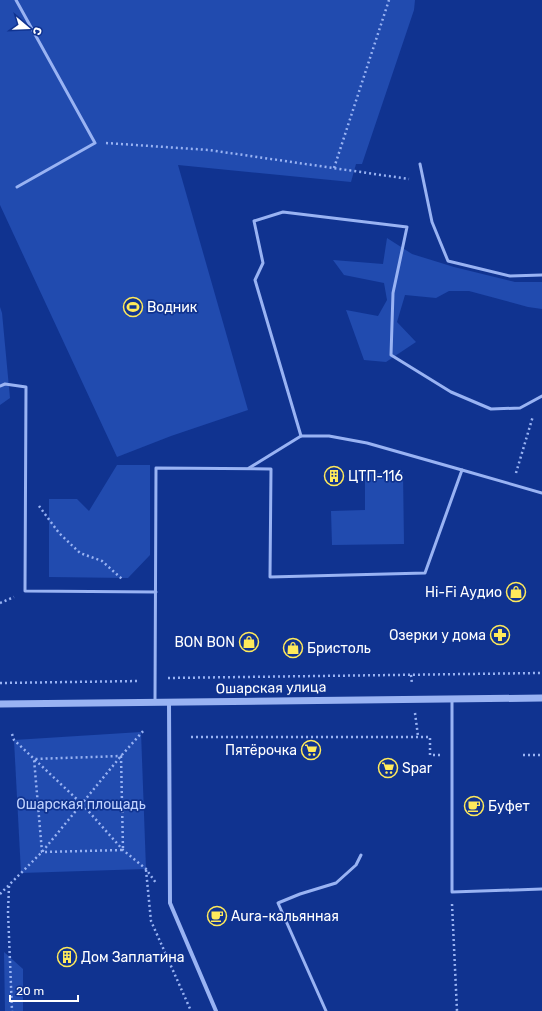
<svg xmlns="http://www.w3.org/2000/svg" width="542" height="1011" font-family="Rubik,sans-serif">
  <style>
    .green { fill: #214baf }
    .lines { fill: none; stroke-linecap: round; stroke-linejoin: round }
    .path { stroke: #99b3f3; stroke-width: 2.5; stroke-dasharray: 2 3; stroke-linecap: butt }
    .service { stroke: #99b3f3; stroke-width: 3 }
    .minor { stroke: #99b3f3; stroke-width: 4 }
    .tertiary { stroke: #99b3f3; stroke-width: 7 }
    .labels { text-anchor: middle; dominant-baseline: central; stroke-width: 3.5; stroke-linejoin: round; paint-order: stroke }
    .poi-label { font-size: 14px; fill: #fff; stroke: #103390; text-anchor: start }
    .street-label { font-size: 14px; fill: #fff; stroke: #103390 }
    .park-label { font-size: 14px; fill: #c0d2fe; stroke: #103390 }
  </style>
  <rect width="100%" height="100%" fill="#103390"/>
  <g class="green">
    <path d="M0,0H415L414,10L362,164H356L351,182L178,165L248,410L171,436L117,457L0,205Z"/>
    <path d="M387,238L412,254L454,267L515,282H542V309L528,307L469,291H449L436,298L405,295L397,322L416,342L386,362L364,360L346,310L378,316L387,300L384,283L344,275L333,260L383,264Z"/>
    <path d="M0,307L2,313L10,398L0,405Z"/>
    <path d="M117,465H150V555L128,578L49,577V499H77L89,511Z"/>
    <path d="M403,472L404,544L332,545L331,511L365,510V474Z"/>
    <path d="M141,732L146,869L21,873L14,740Z"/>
    <path d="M4,952L23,969V1011H5Z"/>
  </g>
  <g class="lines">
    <g class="path">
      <path d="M106,143L209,150L409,179"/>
      <path d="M334,168L389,0"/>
      <path d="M516,473L533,416"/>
      <path d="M39,506L59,533L80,553L102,561L122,579"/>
      <path d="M0,603L14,597"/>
      <path d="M411,675L412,684"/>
      <path d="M168,678L542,673"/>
      <path d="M0,683L139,681"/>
      <path d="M415,713L418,736"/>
      <path d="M12,734L14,740L82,804L123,850L146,869L156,883"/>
      <path d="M191,737H430V755H440"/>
      <path d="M523,755H542"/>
      <path d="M121,756L123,850L42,852L34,759Z"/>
      <path d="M146,870L151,921L191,1011"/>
      <path d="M9,886L8,912L12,1011"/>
      <path d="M0,894L42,852L121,756L144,730"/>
      <path d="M452,904L457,1011"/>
    </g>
    <g class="service">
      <path d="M16,0L95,143L17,187"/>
      <path d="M420,164L432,222L448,261L510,276L542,275"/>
      <path d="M0,386L5,384L26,387L25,591L156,592"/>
      <path d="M301,436L255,280L263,263L254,221L283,212L407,227L393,293L391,355L451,392L491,409L520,408L542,396"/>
      <path d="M249,468L301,436H329L367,443L462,470"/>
      <path d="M452,699V892L542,889"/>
      <path d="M155,701L156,468L271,469L270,577L425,573L462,470L542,493"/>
      <path d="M326,1011L278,903L300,894L336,883L356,865L361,855"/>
    </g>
    <path class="minor" d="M169,702L170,903L216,1011"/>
    <path class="tertiary" d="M0,704L542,698"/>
  </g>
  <defs>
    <symbol id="stadium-ring" viewBox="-11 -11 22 22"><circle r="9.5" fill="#103390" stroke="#ffea5b" stroke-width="1.5"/><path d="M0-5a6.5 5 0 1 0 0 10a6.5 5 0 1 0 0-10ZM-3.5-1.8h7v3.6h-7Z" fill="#ffea5b"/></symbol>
    <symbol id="building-ring" viewBox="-11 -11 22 22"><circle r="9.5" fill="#103390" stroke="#ffea5b" stroke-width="1.5"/><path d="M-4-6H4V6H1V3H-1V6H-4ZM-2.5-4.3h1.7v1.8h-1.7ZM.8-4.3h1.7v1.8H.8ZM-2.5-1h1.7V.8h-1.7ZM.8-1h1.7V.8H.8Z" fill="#ffea5b"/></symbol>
    <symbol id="shop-ring" viewBox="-11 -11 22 22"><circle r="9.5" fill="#103390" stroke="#ffea5b" stroke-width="1.5"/><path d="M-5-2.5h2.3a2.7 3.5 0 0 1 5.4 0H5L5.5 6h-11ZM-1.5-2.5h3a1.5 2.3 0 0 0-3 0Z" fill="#ffea5b"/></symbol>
    <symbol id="pharmacy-ring" viewBox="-11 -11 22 22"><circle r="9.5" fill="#103390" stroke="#ffea5b" stroke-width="1.5"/><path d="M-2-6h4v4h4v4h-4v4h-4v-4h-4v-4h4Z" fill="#ffea5b"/></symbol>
    <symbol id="supermarket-ring" viewBox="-11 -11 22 22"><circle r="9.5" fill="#103390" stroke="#ffea5b" stroke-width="1.5"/><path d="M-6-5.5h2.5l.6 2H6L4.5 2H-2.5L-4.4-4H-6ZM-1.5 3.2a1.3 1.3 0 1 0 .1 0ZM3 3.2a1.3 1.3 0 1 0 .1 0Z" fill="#ffea5b"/></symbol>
    <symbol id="cafe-ring" viewBox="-11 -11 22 22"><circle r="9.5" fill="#103390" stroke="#ffea5b" stroke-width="1.5"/><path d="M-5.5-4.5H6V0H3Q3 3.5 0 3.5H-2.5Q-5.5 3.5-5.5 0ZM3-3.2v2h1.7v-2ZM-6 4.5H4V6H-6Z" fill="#ffea5b"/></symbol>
  </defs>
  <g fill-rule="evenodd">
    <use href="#stadium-ring" x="122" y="296" width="22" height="22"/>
    <use href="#building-ring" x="323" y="465" width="22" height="22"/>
    <use href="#shop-ring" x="505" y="581" width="22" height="22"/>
    <use href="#pharmacy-ring" x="489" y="624" width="22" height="22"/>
    <use href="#shop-ring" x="238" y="631" width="22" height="22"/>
    <use href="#shop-ring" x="282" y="637" width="22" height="22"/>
    <use href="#supermarket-ring" x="300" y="739" width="22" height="22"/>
    <use href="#supermarket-ring" x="377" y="757" width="22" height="22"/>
    <use href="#cafe-ring" x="463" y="795" width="22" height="22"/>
    <use href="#cafe-ring" x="206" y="905" width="22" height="22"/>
    <use href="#building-ring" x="56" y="946" width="22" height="22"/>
  </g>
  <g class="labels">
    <g class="poi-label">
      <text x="147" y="307">Водник</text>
      <text x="348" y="476">ЦТП-116</text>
      <text x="502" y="592" text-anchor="end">Hi-Fi Аудио</text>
      <text x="486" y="635" text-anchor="end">Озерки у дома</text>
      <text x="235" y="642" text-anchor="end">BON BON</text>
      <text x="307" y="648">Бристоль</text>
      <text x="297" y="750" text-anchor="end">Пятёрочка</text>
      <text x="402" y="768">Spar</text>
      <text x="488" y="806">Буфет</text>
      <text x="231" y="916">Aura-кальянная</text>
      <text x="81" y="957">Дом Заплатина</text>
    </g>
    <g class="street-label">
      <text transform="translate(271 688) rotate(-1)">Ошарская улица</text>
    </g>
    <g class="park-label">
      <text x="81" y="804">Ошарская площадь</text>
    </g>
  </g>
  <g transform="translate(28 28) rotate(109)" stroke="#103390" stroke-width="3" paint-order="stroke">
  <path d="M0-3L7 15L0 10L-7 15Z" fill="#ffffff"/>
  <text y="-6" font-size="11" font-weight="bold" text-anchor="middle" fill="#ffffff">С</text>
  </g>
  <path d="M10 995v6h68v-6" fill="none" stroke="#ffffff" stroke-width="2"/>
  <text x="16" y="995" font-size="12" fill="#ffffff" stroke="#103390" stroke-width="3" paint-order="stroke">20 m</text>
</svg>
